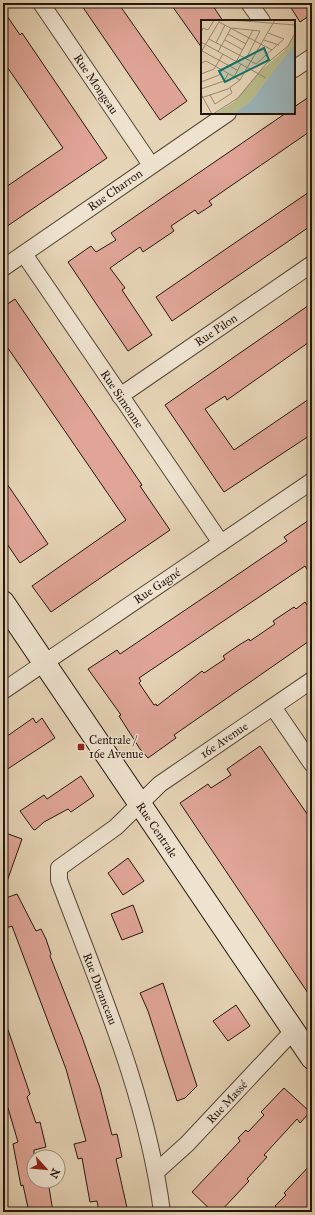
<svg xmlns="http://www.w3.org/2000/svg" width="315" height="1215" font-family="'IM FELL Great Primer',serif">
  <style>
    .building { fill: #e0a597; stroke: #25160e }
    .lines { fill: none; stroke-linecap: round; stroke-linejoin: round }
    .street-casing { stroke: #554638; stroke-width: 18 }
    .secondary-casing { stroke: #25160e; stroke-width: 24 }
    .street { stroke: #efe3d0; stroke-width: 16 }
    .secondary { stroke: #efe3d0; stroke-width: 22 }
    .poi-dot { fill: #8f2418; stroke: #efe3d0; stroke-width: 1.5 }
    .labels { text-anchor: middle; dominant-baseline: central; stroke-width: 3; stroke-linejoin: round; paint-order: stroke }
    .street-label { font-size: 12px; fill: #25160e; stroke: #efe3d0 }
    .poi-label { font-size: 12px; fill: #25160e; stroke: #efe3d0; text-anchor: start }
    .inset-road { fill: none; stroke: #998873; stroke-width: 1 }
    .view { fill: #0f766e; fill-opacity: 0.15; stroke: #0f766e; stroke-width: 2 }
    .inset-edge { fill: none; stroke: #25160e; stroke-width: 2 }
  </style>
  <rect width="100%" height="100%" fill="#e6d4b6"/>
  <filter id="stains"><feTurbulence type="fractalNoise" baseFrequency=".005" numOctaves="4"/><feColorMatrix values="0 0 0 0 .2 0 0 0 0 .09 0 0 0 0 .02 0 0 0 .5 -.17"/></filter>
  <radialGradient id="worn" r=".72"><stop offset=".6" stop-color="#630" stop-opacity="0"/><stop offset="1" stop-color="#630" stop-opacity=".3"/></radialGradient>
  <g class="building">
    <path d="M80,3H118L187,101L160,120Z"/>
    <path d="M170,3H211L223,21H202V48Z"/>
    <path d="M288,3H312V14L300,22Z"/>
    <path d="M3,10L20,35L22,33L107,158L3,229V189L63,148L3,61Z"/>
    <path d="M312,95V130L209,201L212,205L198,214L195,210L171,226L174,231L143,252L140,247L110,268L125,288L122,290L152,335L128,351L68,262L91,246L96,252L116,240L111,233L286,113H294V107Z"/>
    <path d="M312,190V225L172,321L156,297Z"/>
    <path d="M15,299L142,485L140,486L170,530L51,612L32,586L126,520L3,341V307Z"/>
    <path d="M312,303V340L227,400L225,396L205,409L234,450L312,397V434L224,492L165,405Z"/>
    <path d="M3,478L48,544L20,563L3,538Z"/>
    <path d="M312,518V577L305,566L139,678L141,681L139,683L154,705L156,704L157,706L202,671L204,673L225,659L223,656L239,645L249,639L250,641L275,624L273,621L294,607L296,609L305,602L312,612V639L174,735L176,738L148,758L140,749L119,716L121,715L88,669L117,650L120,654L209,594L287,541L284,537Z"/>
    <path d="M33,718L36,723L42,718L55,738L3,772V739Z"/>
    <path d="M260,746L312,821V999L180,803L208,784L211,788L231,775L227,769Z"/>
    <path d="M81,776L94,796L71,812L68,809L44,822L35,830L33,829L20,811L44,795L47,799Z"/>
    <path d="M3,832L22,839L5,887L3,886Z"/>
    <path d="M128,858L144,881L123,895L108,873Z"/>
    <path d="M17,894L36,931L41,929L46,939L51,954L50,956L82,1037L100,1088L112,1135L117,1134L122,1157L116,1159L128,1212H99L97,1201L90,1202L82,1158L78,1159L74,1144L86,1141L66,1069L12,926L6,928L3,920V899Z"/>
    <path d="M133,905L143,932L122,940L111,914Z"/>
    <path d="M163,983L197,1086L185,1098L177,1101L148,1011L140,993Z"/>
    <path d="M236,1005L250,1026L228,1041L213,1021Z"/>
    <path d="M3,1021H5L30,1094L27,1097L36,1123L40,1122L46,1147L34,1150V1181H48L53,1212H29L23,1185L21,1186L13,1144L18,1142L8,1108L3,1110Z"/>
    <path d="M284,1088L310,1112L300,1123L297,1119L264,1155L267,1157L247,1179L249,1181L220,1212H213L192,1192L240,1141L238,1138L246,1130L248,1132L264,1115L261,1112Z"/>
    <path d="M312,1163V1212H281L275,1206L286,1195L284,1193Z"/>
  </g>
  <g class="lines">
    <defs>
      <g id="street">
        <path d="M41,3L151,165"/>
        <path d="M249,3L262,21"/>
        <path d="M294,69L312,57"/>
        <path d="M24,254L221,543"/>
        <path d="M3,268L228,113"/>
        <path d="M120,396L312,264"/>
        <path d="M3,691L312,481"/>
        <path d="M273,707L312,764"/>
        <path d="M157,1171L187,1144L293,1031"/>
        <path d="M162,1212C147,1096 100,989 59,880V868L116,827L160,784L312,680"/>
      </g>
      <path id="secondary" d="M3,602L312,1058"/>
    </defs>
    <use href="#street" class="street-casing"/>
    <use href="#secondary" class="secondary-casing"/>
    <use href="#street" class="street"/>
    <use href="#secondary" class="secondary"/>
  </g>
  <rect class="poi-dot" x="77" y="743" width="8" height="8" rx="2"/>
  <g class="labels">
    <g class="street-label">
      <text transform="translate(96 84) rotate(56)">Rue Mongeau</text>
      <text transform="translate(115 190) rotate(-35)">Rue Charron</text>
      <text transform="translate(216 330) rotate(-34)">Rue Pilon</text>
      <text transform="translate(122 399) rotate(56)">Rue Simonne</text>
      <text transform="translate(157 586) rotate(-34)">Rue Gagné</text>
      <text transform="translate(224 740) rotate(-34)">16e Avenue</text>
      <text transform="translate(157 830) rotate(56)">Rue Centrale</text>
      <text transform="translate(100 989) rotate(69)">Rue Duranceau</text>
      <text transform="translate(227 1102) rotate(-47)">Rue Massé</text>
    </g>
    <g class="poi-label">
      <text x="89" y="740">Centrale /<tspan x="89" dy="14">16e Avenue</tspan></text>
    </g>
  </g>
  <g transform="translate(201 20)">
    <rect width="94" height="94" fill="#e6d4b6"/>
    <path d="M94,15V94L66,60L49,82L34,93L13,94L33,82L58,52L83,31Z" fill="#b9bc8b"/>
    <path d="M94,24V94H32L49,82Z" fill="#9cb5ba"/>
    <path class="inset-road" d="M30,0L94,5M18,2L71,30M0,13L2,8L7,10L13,0M27,14L45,24M8,19L55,44L83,19L67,13M24,20L42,30M63,20L78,25M0,22L65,58M15,23L24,5M1,31L36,50M0,32L19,0M17,32L30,8L59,11L45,39M35,42L52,10M0,43L5,41L39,60M0,54L13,49L22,34M33,57L40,44M0,62L18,55L21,50M0,69L23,61L27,54M0,74L11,94M9,75L14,84L31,73L29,68M0,78L27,69L39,60L74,0M12,94L37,78L65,44L87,26L94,13"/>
    <path class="view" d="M63,28L68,40L24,62L18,51Z"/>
    <rect width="94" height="94" class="inset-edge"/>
  </g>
  <rect width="315" height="1215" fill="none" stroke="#e6d4b6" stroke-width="16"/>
  <rect x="4" y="4" width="307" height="1207" fill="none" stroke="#25160e" stroke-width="2"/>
  <rect x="8" y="8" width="299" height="1199" fill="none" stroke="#25160e"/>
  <g transform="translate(46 1169) rotate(117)"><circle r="19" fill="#efe3d0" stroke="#9e9182"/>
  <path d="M0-3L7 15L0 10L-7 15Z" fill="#8f2418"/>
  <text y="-6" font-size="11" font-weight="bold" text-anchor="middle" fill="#25160e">N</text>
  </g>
  <rect width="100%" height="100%" filter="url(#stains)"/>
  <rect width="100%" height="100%" fill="url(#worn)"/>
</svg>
